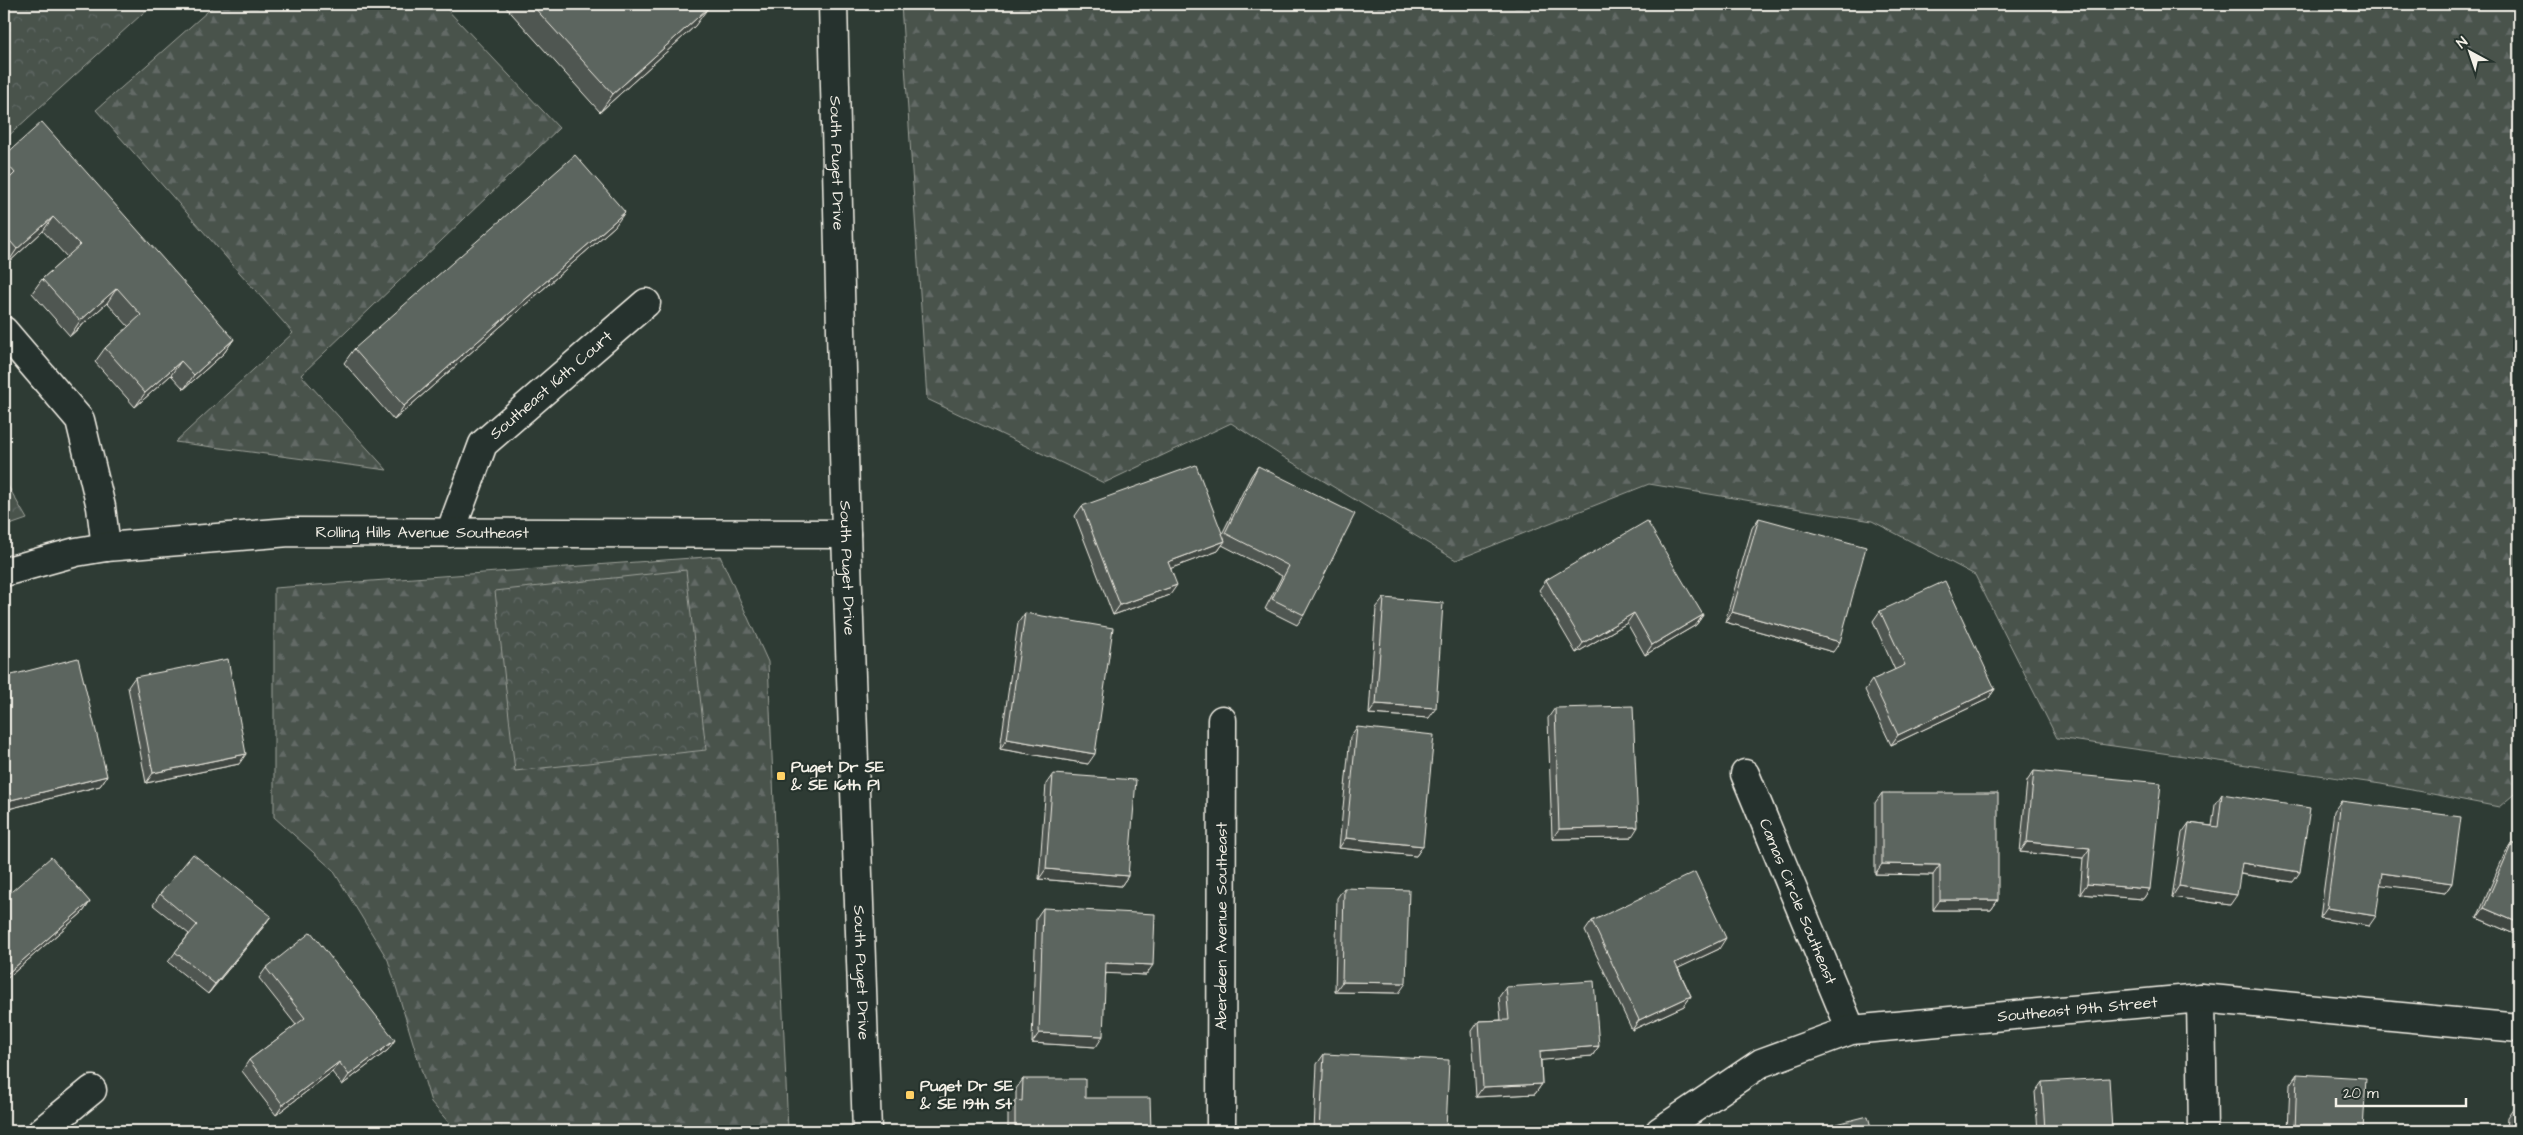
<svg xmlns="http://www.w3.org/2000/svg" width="2523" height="1135" font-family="'Architects Daughter',sans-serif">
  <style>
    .forest { fill: url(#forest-firs); stroke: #9ea29a }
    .park { fill: url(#park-crowns); stroke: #9ea29a }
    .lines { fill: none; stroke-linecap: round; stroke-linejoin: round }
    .minor-casing { stroke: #f4f1e8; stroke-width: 31 }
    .minor { stroke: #26332d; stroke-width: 28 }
    .wall { fill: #4f5751; stroke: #f4f1e8 }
    .shaded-wall { fill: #404742; stroke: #f4f1e8 }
    .building { fill: #5c655e; stroke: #f4f1e8 }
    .poi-dot { fill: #ffd166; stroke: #26332d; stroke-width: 2 }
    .labels { text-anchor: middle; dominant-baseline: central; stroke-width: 4.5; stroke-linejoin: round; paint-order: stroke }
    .street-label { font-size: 16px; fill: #f4f1e8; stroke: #26332d }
    .poi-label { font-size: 16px; font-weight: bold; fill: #f4f1e8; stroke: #26332d; text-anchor: start }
  </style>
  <defs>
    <pattern id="forest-firs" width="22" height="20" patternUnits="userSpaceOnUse" patternTransform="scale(1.25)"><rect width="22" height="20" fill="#48524c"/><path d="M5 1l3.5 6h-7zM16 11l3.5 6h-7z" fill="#636b66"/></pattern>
    <pattern id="park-crowns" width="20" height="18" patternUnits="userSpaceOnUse" patternTransform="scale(1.25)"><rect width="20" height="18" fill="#48524c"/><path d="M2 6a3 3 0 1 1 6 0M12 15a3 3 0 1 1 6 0" fill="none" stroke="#636b66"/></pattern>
  </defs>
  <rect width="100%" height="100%" fill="#2e3b34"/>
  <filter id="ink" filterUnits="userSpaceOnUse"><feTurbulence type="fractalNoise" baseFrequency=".02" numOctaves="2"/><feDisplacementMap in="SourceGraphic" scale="10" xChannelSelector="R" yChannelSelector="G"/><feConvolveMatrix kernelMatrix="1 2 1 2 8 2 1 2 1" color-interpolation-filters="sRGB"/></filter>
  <g filter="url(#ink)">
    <g class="forest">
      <path d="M216,4H442L559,128L301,375L387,470L175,442L293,333L96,110Z"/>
      <path d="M901,4H2519V790L2499,807L2381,784L2057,738L1975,575L1872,521L1649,484L1456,560L1285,458L1231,423L1104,483L927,399Z"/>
      <path d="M720,556L768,662L788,1131H456L431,1102L388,960L333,870L274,817V588Z"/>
    </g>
    <g class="park">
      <path d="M4,4H153L4,140Z"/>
      <path d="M4,479L27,519L4,527Z"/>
      <path d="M686,570L706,750L515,771L495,591Z"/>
    </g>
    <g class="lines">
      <defs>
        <g id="minor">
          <path id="s1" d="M833,4L846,534L867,1131"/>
          <path d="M4,331L80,420L101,507L106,547"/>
          <path id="s2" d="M450,533L483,444L646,303"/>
          <path id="s3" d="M4,572L76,552L106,547L289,532L846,534"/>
          <path id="s4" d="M1745,774L1851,1030"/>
          <path d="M2201,998L2203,1131"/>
          <path d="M42,1131L92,1090"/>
          <path id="s5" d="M1221,1131L1222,720"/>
          <path id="s6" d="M1660,1131L1761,1063L1851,1030L2201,998L2519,1028"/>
        </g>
      </defs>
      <use href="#minor" class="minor-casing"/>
      <use href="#minor" class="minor"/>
    </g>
    <g class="wall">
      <path d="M503,4H704L695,26L600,112Z"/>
      <path d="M4,156L234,339L224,353L184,389L171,375L135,407L95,362L105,348L129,327L107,303L70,336L32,293L42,279L67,257L43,231L7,264L4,260Z"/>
      <path d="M615,226L394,420L344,363L354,349Z"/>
      <path d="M1258,466L1304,615L1297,625L1265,609L1282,576L1222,545L1218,551L1171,568L1170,595L1113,615L1075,516L1082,506L1222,534L1251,476Z"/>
      <path d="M1759,518L1833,652L1725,622L1752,528Z"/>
      <path d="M1546,580L1703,615L1696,625L1645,655L1627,623L1576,653L1539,590Z"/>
      <path d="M1384,598L1429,718L1369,714L1376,608Z"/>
      <path d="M1880,611L1995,689L1988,699L1891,745L1865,690L1872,680L1895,670L1873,621Z"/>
      <path d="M1025,613L1088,764L1000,749L1018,623Z"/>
      <path d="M4,677L107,776L100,786L4,810Z"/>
      <path d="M135,677L239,764L146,783L128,687Z"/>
      <path d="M1555,708L1631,838L1552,839L1548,718Z"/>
      <path d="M1357,727L1423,846L1416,856L1339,848L1350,737Z"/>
      <path d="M2034,771L2150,889L2143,899L2080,894L2083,858L2020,852L2027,781Z"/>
      <path d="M1053,774L1128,876L1121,886L1039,879L1046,784Z"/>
      <path d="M1882,793L1998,900L1991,910H1933V875L1875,874V803Z"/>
      <path d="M2222,794L2293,882L2240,874L2230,905L2172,897L2182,833L2189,823L2212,826L2215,805Z"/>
      <path d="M2341,801L2452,883L2445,893L2380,884L2369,926L2320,918L2334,811Z"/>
      <path d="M2512,843L2519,846V936L2477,918L2505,853Z"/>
      <path d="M1344,888L1399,993L1335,992L1337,898Z"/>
      <path d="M160,894L264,926L208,994L168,962L189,934L153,905Z"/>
      <path d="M4,898L90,902L83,912L4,981Z"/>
      <path d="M1043,908L1146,975L1106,973L1096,1047L1032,1043L1036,918Z"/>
      <path d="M1592,921L1719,949L1678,968L1691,996L1684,1006L1632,1030L1585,931Z"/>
      <path d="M266,968L388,1050L342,1085L332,1072L276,1115L242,1071L249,1060L296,1025L259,978Z"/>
      <path d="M1506,987L1599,1046L1592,1056L1541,1060L1542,1084L1535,1094L1476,1097L1472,1031L1479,1021L1501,1020L1499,997Z"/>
      <path d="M1324,1054L1446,1131H1314L1317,1064Z"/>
      <path d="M2297,1074L2363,1131H2288L2290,1084Z"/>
      <path d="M1023,1079L1085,1098L1151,1131H1008V1110L1016,1100V1089Z"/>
      <path d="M2042,1082L2112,1131H2038L2035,1092Z"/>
      <path d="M2514,1107L2519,1131H2506L2507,1117Z"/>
    </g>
    <g class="shaded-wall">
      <path d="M708,8L695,26L600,112L613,94Z"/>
      <path d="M625,212L615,226L394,420L404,406Z"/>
      <path d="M53,217L43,231L7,264L17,249Z"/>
      <path d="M117,288L107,303L70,336L80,321Z"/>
      <path d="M234,339L224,353L184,389L194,375Z"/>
      <path d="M181,361L171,375L135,407L145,393Z"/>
      <path d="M1225,541L1218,551L1161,572L1168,562Z"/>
      <path d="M1177,585L1170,595L1113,615L1120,605Z"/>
      <path d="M1732,612L1840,642L1833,652L1725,622Z"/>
      <path d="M1634,613L1627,623L1576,653L1583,643Z"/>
      <path d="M1703,615L1696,625L1645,655L1652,645Z"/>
      <path d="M1995,689L1988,699L1891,745L1898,735Z"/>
      <path d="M1376,704L1436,708L1429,718L1369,714Z"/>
      <path d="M1007,739L1095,754L1088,764L1000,749Z"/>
      <path d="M246,754L239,764L146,783L153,773Z"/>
      <path d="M107,776L100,786L4,810L11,800Z"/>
      <path d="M1638,827L1631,838L1552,839L1559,829Z"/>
      <path d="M1346,838L1423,846L1416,856L1339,848Z"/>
      <path d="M2027,842L2090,848L2083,858L2020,852Z"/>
      <path d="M2242,863L2300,872L2293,882L2235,873Z"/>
      <path d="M1882,864L1940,865L1933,875L1875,874Z"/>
      <path d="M1046,869L1128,876L1121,886L1039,879Z"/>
      <path d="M2382,873L2452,883L2445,893L2375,884Z"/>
      <path d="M2087,884L2150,889L2143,899L2080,894Z"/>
      <path d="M2179,886L2237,895L2230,905L2172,897Z"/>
      <path d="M1940,900H1998L1991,910H1933Z"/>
      <path d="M90,902L83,912L4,981V978L7,974Z"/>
      <path d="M2327,908L2376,916L2369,926L2320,918Z"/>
      <path d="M2484,908L2519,923V936L2477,918Z"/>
      <path d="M271,916L264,926L208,994L215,984Z"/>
      <path d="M1726,938L1719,949L1668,973L1675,963Z"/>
      <path d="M1106,963L1153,965L1146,975L1099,973Z"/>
      <path d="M1342,982L1406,983L1399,993L1335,992Z"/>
      <path d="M1691,996L1684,1006L1632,1030L1639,1020Z"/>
      <path d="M1039,1033L1103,1036L1096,1047L1032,1043Z"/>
      <path d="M395,1040L388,1050L342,1085L349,1075Z"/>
      <path d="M1599,1046L1592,1056L1533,1061L1540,1051Z"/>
      <path d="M339,1062L332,1072L276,1115L283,1105Z"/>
      <path d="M1542,1084L1535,1094L1476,1097L1483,1087Z"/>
    </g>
    <g class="building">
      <path d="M531,4H704L708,8L613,94Z"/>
      <path d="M42,122L234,339L194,375L181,361L145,393L105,348L141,315L117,288L80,321L42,279L80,245L53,217L17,249L4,234V184L15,173L4,160V156Z"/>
      <path d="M575,155L625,212L404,406L354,349Z"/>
      <path d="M1196,465L1225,541L1168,562L1177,585L1120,605L1082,506Z"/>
      <path d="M1258,466L1355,514L1304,615L1272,599L1289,566L1225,533Z"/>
      <path d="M1759,518L1866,547L1840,642L1732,612Z"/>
      <path d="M1647,521L1703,615L1652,645L1634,613L1583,643L1546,580Z"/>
      <path d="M1945,581L1995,689L1898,735L1872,680L1905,665L1880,611Z"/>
      <path d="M1384,598L1443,603L1436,708L1376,704Z"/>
      <path d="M1025,613L1113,628L1095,754L1007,739Z"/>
      <path d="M78,658L107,776L11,800L4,768V677Z"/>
      <path d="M228,659L246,754L153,773L135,677Z"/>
      <path d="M1633,706L1638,827L1559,829L1555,708Z"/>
      <path d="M1357,727L1434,735L1423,846L1346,838Z"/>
      <path d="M2034,771L2161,783L2150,889L2087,884L2090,848L2027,842Z"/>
      <path d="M1053,774L1136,780L1128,876L1046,869Z"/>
      <path d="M1882,793H1998V900H1940V865L1882,864Z"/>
      <path d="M2222,794L2310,808L2300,872L2242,863L2237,895L2179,886L2189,823L2218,827Z"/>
      <path d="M2341,801L2461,817L2452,883L2382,873L2376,916L2327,908Z"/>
      <path d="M2512,843L2519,846V923L2484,908Z"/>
      <path d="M193,854L271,916L215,984L175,952L197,925L160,894Z"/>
      <path d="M51,857L90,902L7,974L4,971V898Z"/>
      <path d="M1695,872L1726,938L1675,963L1691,996L1639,1020L1592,921Z"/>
      <path d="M1344,888L1409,890L1406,983L1342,982Z"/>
      <path d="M1043,908L1155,914L1153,965L1106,963L1103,1036L1039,1033Z"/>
      <path d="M311,932L395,1040L349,1075L339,1062L283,1105L249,1060L305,1018L266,968Z"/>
      <path d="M1594,981L1599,1046L1540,1051L1542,1084L1483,1087L1479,1021L1509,1020L1506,987Z"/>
      <path d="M1324,1054L1449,1060L1446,1131H1320Z"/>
      <path d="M2297,1074L2366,1078L2363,1131H2295Z"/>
      <path d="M2109,1078L2112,1131H2045L2042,1082Z"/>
      <path d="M1023,1079H1085V1098H1150L1151,1131H1015V1100L1022,1101Z"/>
      <path d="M2514,1107H2519V1131H2511Z"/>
      <path d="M1868,1116L1872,1131H1809Z"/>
      <path d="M296,1123L308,1131H290Z"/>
    </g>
  </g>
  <g class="poi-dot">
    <rect x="776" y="771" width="10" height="10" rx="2.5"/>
    <rect x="905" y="1090" width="10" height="10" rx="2.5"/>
  </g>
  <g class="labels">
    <g class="street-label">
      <text stroke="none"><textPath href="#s1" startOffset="159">South Puget Drive</textPath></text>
      <text stroke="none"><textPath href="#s2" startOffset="185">Southeast 16th Court</textPath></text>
      <text stroke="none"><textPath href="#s3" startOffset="422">Rolling Hills Avenue Southeast</textPath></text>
      <text stroke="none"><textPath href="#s1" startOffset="564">South Puget Drive</textPath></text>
      <text stroke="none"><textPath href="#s4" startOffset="138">Camas Circle Southeast</textPath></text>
      <text stroke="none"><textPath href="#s5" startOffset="205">Aberdeen Avenue Southeast</textPath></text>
      <text stroke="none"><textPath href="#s1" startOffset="969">South Puget Drive</textPath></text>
      <text stroke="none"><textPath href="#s6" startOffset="445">Southeast 19th Street</textPath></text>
    </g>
    <g class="poi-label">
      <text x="791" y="767">Puget Dr SE<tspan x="791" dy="18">&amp; SE 16th Pl</tspan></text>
      <text x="920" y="1086">Puget Dr SE<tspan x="920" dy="18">&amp; SE 19th St</tspan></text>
    </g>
  </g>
  <rect width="2523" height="1135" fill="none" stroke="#26332d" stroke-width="20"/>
  <rect x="10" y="10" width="2503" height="1115" fill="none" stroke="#f4f1e8" stroke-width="2" filter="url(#ink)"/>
  <g transform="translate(2470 52) rotate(320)" stroke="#26332d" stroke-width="4" paint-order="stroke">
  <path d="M0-4L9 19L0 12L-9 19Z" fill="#f4f1e8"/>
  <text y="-8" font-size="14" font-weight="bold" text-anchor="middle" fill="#f4f1e8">N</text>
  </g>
  <path d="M2336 1098v8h130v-8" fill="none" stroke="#f4f1e8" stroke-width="2.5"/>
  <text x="2343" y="1098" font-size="15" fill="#f4f1e8" stroke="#26332d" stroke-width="4" paint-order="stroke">20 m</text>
</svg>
